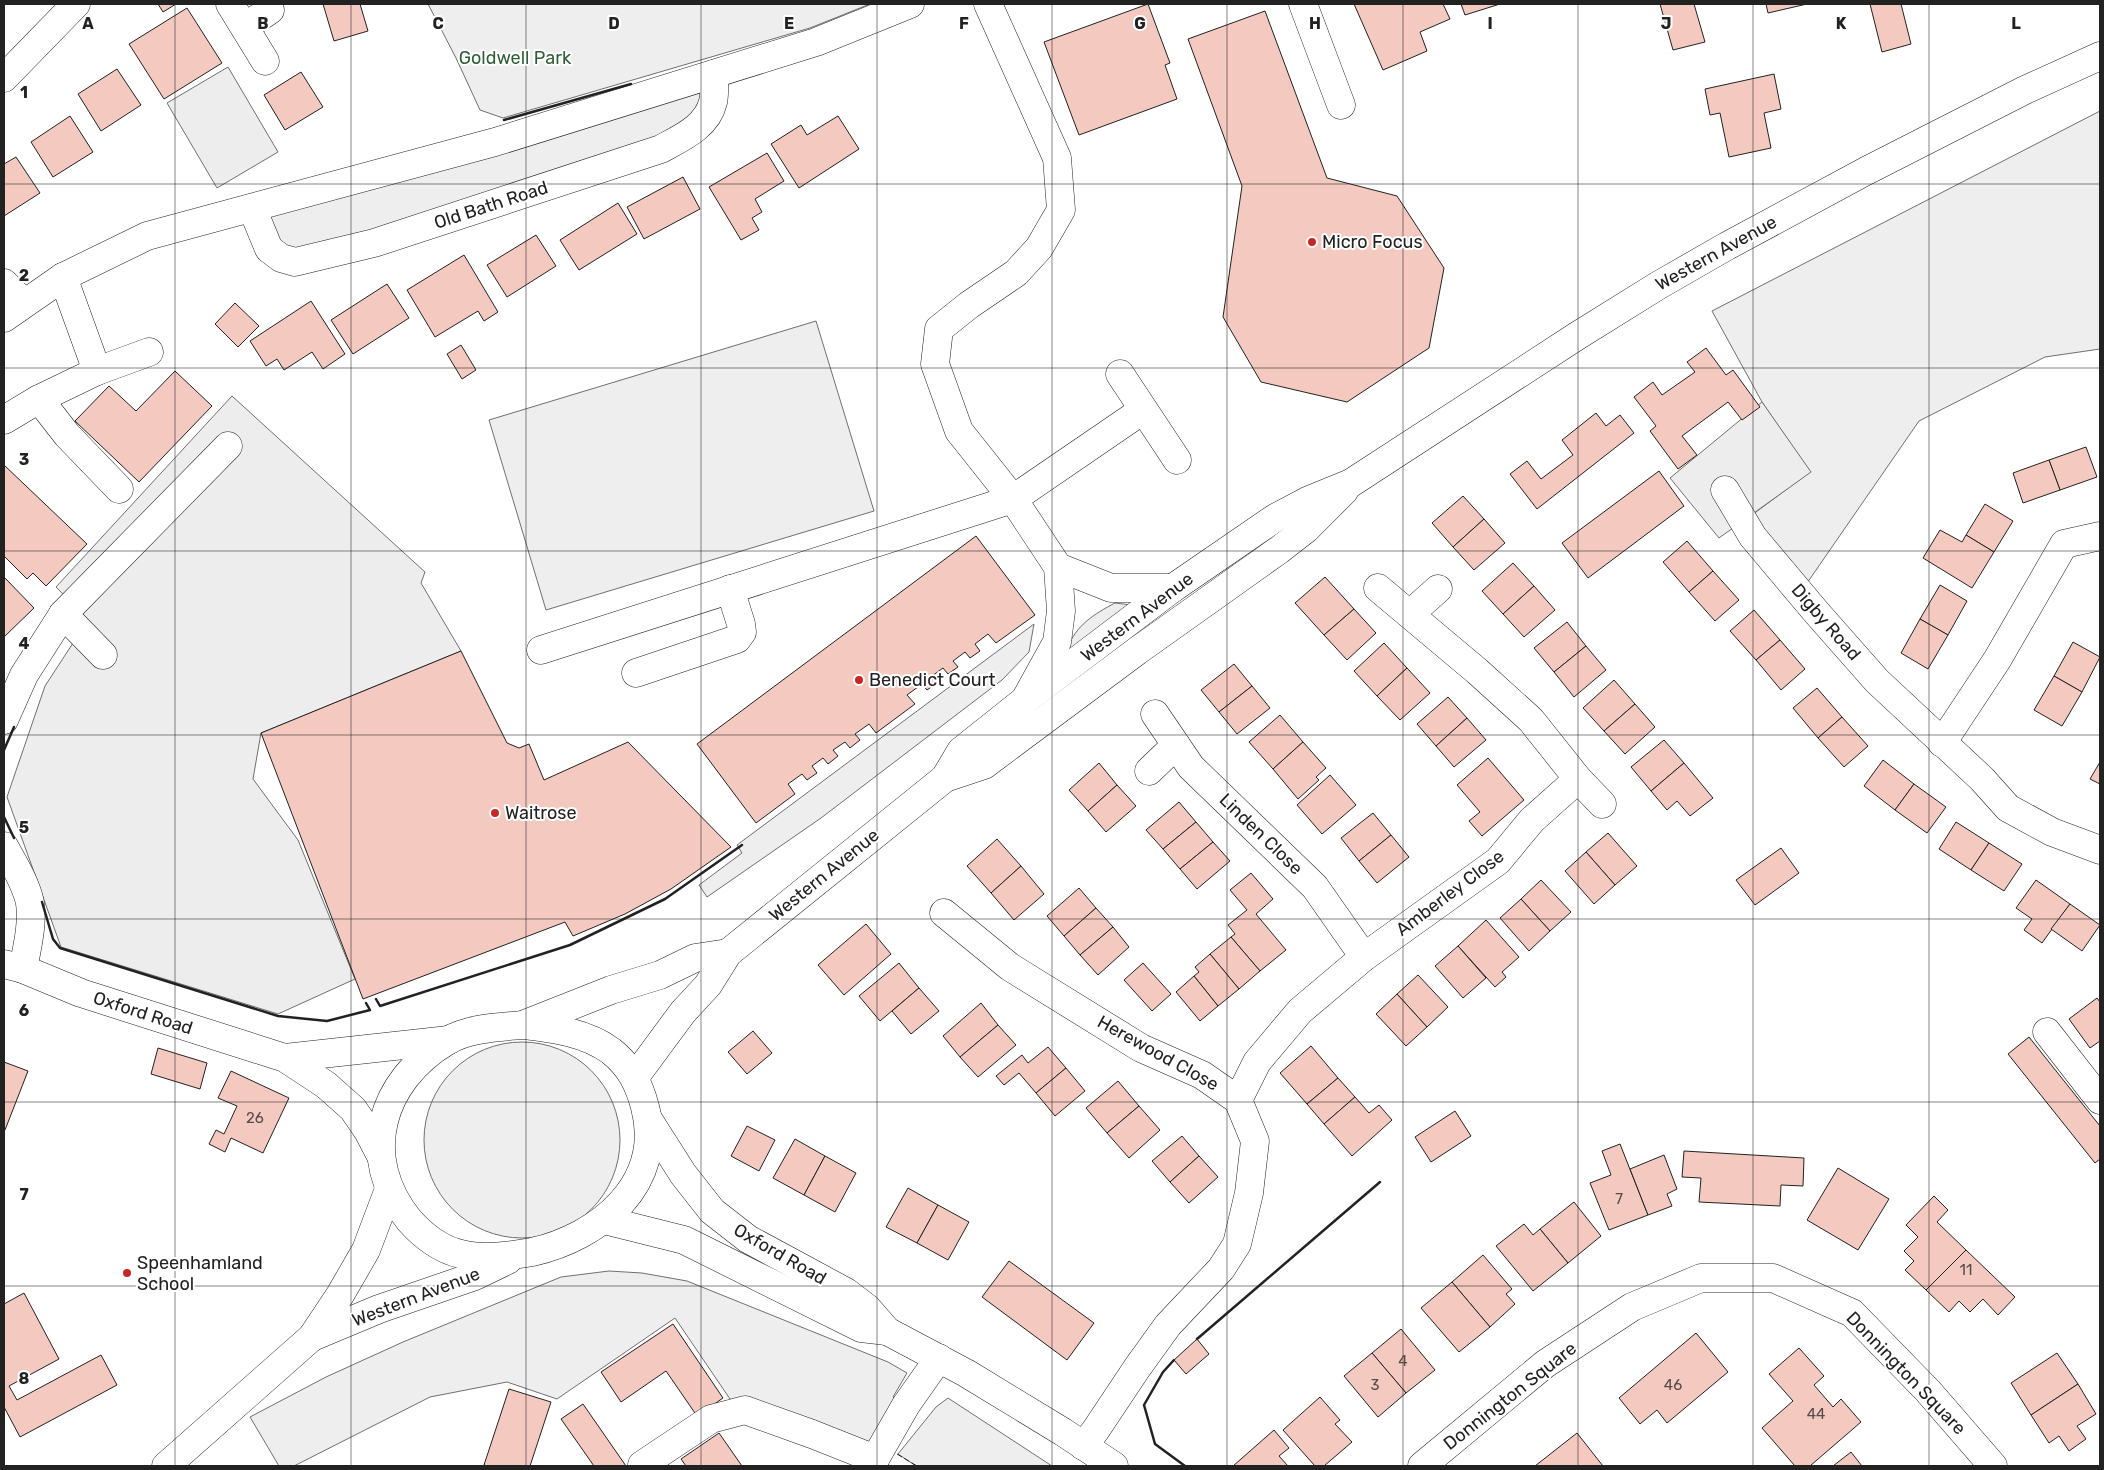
<svg xmlns="http://www.w3.org/2000/svg" width="2104" height="1470" font-family="Rubik,sans-serif">
  <style>
    .green { fill: #eee; stroke: #6f6f6f }
    .parking { fill: #ededed; stroke: #6f6f6f }
    .building { fill: #f3c9c0; stroke: #222 }
    .lines { fill: none; stroke-linecap: round; stroke-linejoin: round }
    .minor-casing { stroke: #222; stroke-width: 29 }
    .major-casing { stroke: #222; stroke-width: 29 }
    .minor { stroke: #fff; stroke-width: 28 }
    .major { stroke: #fff; stroke-width: 28 }
    .fence { stroke: #222; stroke-width: 1; stroke-dasharray: 6 2.5; stroke-linecap: butt }
    .wall { stroke: #222; stroke-width: 2.5 }
    .grid { fill: none; stroke: #222; stroke-width: 1; stroke-opacity: 0.55 }
    .poi-dot { fill: #c62828; stroke: #fff; stroke-width: 2 }
    .labels { text-anchor: middle; dominant-baseline: central; stroke-width: 4; stroke-linejoin: round; paint-order: stroke }
    .number-label { font-size: 15px; fill: #564c4a }
    .park-label { font-size: 18px; fill: #2f5e38; stroke: #fff }
    .street-label { font-size: 18px; fill: #222; stroke: #fff }
    .poi-label { font-size: 18px; fill: #222; stroke: #fff; text-anchor: start }
    .grid-label { font-size: 16px; text-anchor: middle; font-weight: bold; fill: #222; stroke: #fff; stroke-width: 4; stroke-linejoin: round; paint-order: stroke }
  </style>
  <rect width="100%" height="100%" fill="#fff"/>
  <g class="green">
    <path d="M428,4H870L810,28L503,118L480,110L456,58Z"/>
    <path d="M713,75L686,135L295,261L255,209Z"/>
    <path d="M2100,111V349L2045,357L1919,421L1805,586L1748,518L1810,472L1762,402L1712,311Z"/>
    <path d="M816,321L874,511L546,610L489,420Z"/>
    <path d="M1115,603L1132,605L1072,649L1068,648C1075,626 1094,614 1115,603Z"/>
    <path d="M1034,624L1029,652L1002,680L821,818L707,897L699,885L742,853L737,845Z"/>
    <circle cx="522" cy="1140" r="98"/>
    <path d="M609,1271L642,1273L687,1281L888,1362L907,1373L893,1397L902,1404L874,1452L730,1399L675,1318L557,1399L507,1382L430,1397L294,1466H279L250,1417L326,1377L403,1342L561,1277Z"/>
    <path d="M948,1398L1052,1466H916L898,1454L936,1407Z"/>
  </g>
  <g class="parking">
    <path d="M228,67L278,152L217,188L167,103Z"/>
    <path d="M232,396L425,572L421,583L461,651L261,733L253,779L298,840L355,979L278,1014L61,947L7,797L45,686L88,620L56,587Z"/>
    <path d="M1762,402L1811,472L1719,538L1670,478Z"/>
  </g>
  <g class="building">
    <path d="M158,4H176L163,12Z"/>
    <path d="M323,4H360L368,31L334,41Z"/>
    <path d="M1148,4L1170,63L1165,65L1177,99L1079,135L1044,42Z"/>
    <path d="M1354,4H1443L1450,19L1420,32L1427,51L1383,70Z"/>
    <path d="M1461,4H1500L1465,15Z"/>
    <path d="M1660,4H1694L1705,42L1673,50Z"/>
    <path d="M1766,4H1807L1768,13Z"/>
    <path d="M1870,4H1901L1911,44L1882,52Z"/>
    <path d="M187,8L222,63L164,99L129,44Z"/>
    <path d="M1265,11L1327,178L1397,196L1444,268L1429,348L1347,402L1261,382L1223,317L1242,186L1188,39Z"/>
    <path d="M117,69L141,105L101,131L78,94Z"/>
    <path d="M301,72L323,107L285,130L264,95Z"/>
    <path d="M1774,74L1781,109L1764,113L1771,148L1729,157L1720,113L1710,115L1705,89Z"/>
    <path d="M70,116L93,152L53,177L31,142Z"/>
    <path d="M838,116L859,149L799,188L771,144L801,125L807,135Z"/>
    <path d="M767,153L784,181L755,199L762,212L752,218L759,230L741,240L709,187Z"/>
    <path d="M16,157L40,193L4,216V164Z"/>
    <path d="M683,177L700,209L644,239L627,207Z"/>
    <path d="M618,203L637,234L579,270L560,240Z"/>
    <path d="M536,235L556,266L507,297L487,265Z"/>
    <path d="M464,255L498,312L484,321L478,311L435,337L407,290Z"/>
    <path d="M387,284L409,318L353,354L331,320Z"/>
    <path d="M311,301L345,354L323,369L312,352L284,370L277,359L266,366L250,341Z"/>
    <path d="M235,303L259,326L238,347L215,324Z"/>
    <path d="M461,345L476,370L462,379L447,354Z"/>
    <path d="M1706,348L1726,375L1733,370L1760,407L1742,420L1728,402L1682,436L1697,455L1678,469L1650,431L1656,426L1634,397L1653,382L1662,395L1695,372L1687,362Z"/>
    <path d="M175,371L212,406L139,482L75,421L109,386L136,411Z"/>
    <path d="M1596,413L1606,426L1620,415L1634,433L1537,509L1510,474L1527,461L1541,479L1573,455L1562,440Z"/>
    <path d="M2086,447L2097,477L2060,490L2049,460Z"/>
    <path d="M2049,460L2060,490L2023,503L2013,473Z"/>
    <path d="M4,465L87,544L46,586L33,573L27,579L4,556Z"/>
    <path d="M1659,471L1684,506L1588,578L1562,543Z"/>
    <path d="M1463,496L1484,519L1453,547L1432,523Z"/>
    <path d="M1985,504L2013,521L1994,552L1966,535Z"/>
    <path d="M1484,519L1505,543L1474,570L1453,547Z"/>
    <path d="M1940,530L1962,542L1966,535L1994,552L1972,588L1923,558Z"/>
    <path d="M976,536L1035,615L996,643L988,634L975,644L980,651L970,658L965,652L953,661L958,667L948,674L943,668L932,676L937,683L927,690L922,684L907,695L915,704L876,733L869,724L855,734L860,740L850,748L845,742L833,750L838,756L828,764L823,758L812,766L817,773L807,780L802,774L788,784L795,794L756,823L697,744Z"/>
    <path d="M1687,541L1713,571L1689,592L1663,562Z"/>
    <path d="M1513,563L1534,586L1503,614L1482,591Z"/>
    <path d="M1713,571L1739,600L1715,621L1689,592Z"/>
    <path d="M4,577L34,608L4,637Z"/>
    <path d="M1325,577L1354,609L1324,635L1295,603Z"/>
    <path d="M1940,585L1967,601L1948,635L1920,619Z"/>
    <path d="M1534,586L1555,610L1524,637L1503,614Z"/>
    <path d="M1354,609L1376,633L1347,660L1324,635Z"/>
    <path d="M1754,610L1780,640L1756,660L1730,631Z"/>
    <path d="M1920,619L1948,635L1928,669L1901,653Z"/>
    <path d="M1567,622L1586,646L1554,672L1534,648Z"/>
    <path d="M1780,640L1805,669L1781,690L1756,660Z"/>
    <path d="M2073,642L2100,657L2082,692L2054,676Z"/>
    <path d="M1384,643L1407,668L1377,696L1354,671Z"/>
    <path d="M1586,646L1606,670L1574,697L1554,672Z"/>
    <path d="M461,651L507,743L519,748L529,744L544,780L628,742L731,847L671,889L625,914L573,936L565,922L363,999L261,733Z"/>
    <path d="M1234,664L1252,686L1219,712L1201,690Z"/>
    <path d="M1407,668L1430,693L1400,720L1377,696Z"/>
    <path d="M2054,676L2082,692L2062,726L2034,710Z"/>
    <path d="M1614,680L1635,704L1604,731L1583,708Z"/>
    <path d="M1252,686L1270,708L1237,734L1219,712Z"/>
    <path d="M1817,688L1842,717L1818,738L1793,708Z"/>
    <path d="M1448,697L1467,718L1436,746L1417,724Z"/>
    <path d="M1635,704L1655,727L1625,754L1604,731Z"/>
    <path d="M1280,715L1303,742L1273,769L1249,742Z"/>
    <path d="M1842,717L1868,746L1844,767L1818,738Z"/>
    <path d="M1467,718L1486,740L1454,767L1436,746Z"/>
    <path d="M1664,740L1684,763L1651,791L1631,767Z"/>
    <path d="M1303,742L1326,768L1316,777L1319,780L1298,799L1273,769Z"/>
    <path d="M1488,758L1524,800L1482,836L1469,821L1480,812L1457,785Z"/>
    <path d="M1883,760L1914,784L1895,810L1864,786Z"/>
    <path d="M2100,762V784L2090,779Z"/>
    <path d="M1099,763L1117,785L1088,811L1069,790Z"/>
    <path d="M1684,763L1713,798L1690,816L1677,801L1667,810L1651,791Z"/>
    <path d="M1330,775L1356,805L1322,834L1297,805Z"/>
    <path d="M1914,784L1946,807L1927,833L1895,810Z"/>
    <path d="M1117,785L1136,806L1106,832L1088,811Z"/>
    <path d="M1179,802L1196,822L1163,849L1146,830Z"/>
    <path d="M1373,813L1391,835L1359,861L1341,838Z"/>
    <path d="M1196,822L1213,842L1180,869L1163,849Z"/>
    <path d="M1956,822L1989,843L1971,870L1939,849Z"/>
    <path d="M1608,833L1637,866L1615,885L1586,852Z"/>
    <path d="M1391,835L1409,857L1377,883L1359,861Z"/>
    <path d="M997,839L1021,866L991,893L967,866Z"/>
    <path d="M1213,842L1230,861L1197,889L1180,869Z"/>
    <path d="M1989,843L2022,864L2004,891L1971,870Z"/>
    <path d="M1781,848L1799,873L1755,905L1736,880Z"/>
    <path d="M1586,852L1615,885L1594,904L1565,871Z"/>
    <path d="M1021,866L1044,894L1014,920L991,893Z"/>
    <path d="M1251,873L1273,899L1256,914L1286,950L1260,971L1231,937L1235,934L1228,925L1247,910L1230,890Z"/>
    <path d="M1541,880L1571,912L1550,931L1521,899Z"/>
    <path d="M2036,880L2070,904L2042,943L2024,930L2032,919L2016,908Z"/>
    <path d="M1079,888L1096,908L1064,936L1047,916Z"/>
    <path d="M1521,899L1550,931L1529,951L1500,918Z"/>
    <path d="M2070,904L2100,925L2082,951L2051,929Z"/>
    <path d="M1096,908L1113,927L1080,955L1064,936Z"/>
    <path d="M1486,920L1519,957L1502,972L1506,977L1495,987L1458,946Z"/>
    <path d="M866,924L891,954L844,995L818,965Z"/>
    <path d="M1113,927L1129,947L1098,975L1080,955Z"/>
    <path d="M1231,937L1260,971L1239,989L1210,954Z"/>
    <path d="M1458,946L1486,978L1463,998L1435,966Z"/>
    <path d="M1210,954L1239,989L1218,1006L1194,976L1199,972L1195,967Z"/>
    <path d="M899,963L919,988L880,1021L859,996Z"/>
    <path d="M1143,963L1171,994L1152,1011L1124,980Z"/>
    <path d="M1418,975L1448,1007L1427,1027L1397,994Z"/>
    <path d="M1194,976L1218,1006L1200,1021L1176,992Z"/>
    <path d="M919,988L939,1011L911,1034L892,1011Z"/>
    <path d="M1397,994L1427,1027L1406,1046L1376,1014Z"/>
    <path d="M2097,998L2100,1002V1041L2090,1048L2069,1019Z"/>
    <path d="M981,1003L998,1025L960,1057L943,1036Z"/>
    <path d="M998,1025L1016,1045L978,1077L960,1057Z"/>
    <path d="M753,1031L772,1053L747,1074L728,1052Z"/>
    <path d="M2029,1037L2100,1126V1159L2095,1163L2008,1054Z"/>
    <path d="M1311,1046L1338,1078L1307,1104L1280,1073Z"/>
    <path d="M1048,1047L1066,1068L1036,1093L1019,1073L1004,1085L996,1076L1022,1055L1028,1063Z"/>
    <path d="M158,1048L207,1063L200,1089L151,1074Z"/>
    <path d="M4,1062L28,1071L5,1130L4,1129Z"/>
    <path d="M1066,1068L1085,1091L1055,1116L1036,1093Z"/>
    <path d="M231,1071L289,1098L263,1153L231,1138L225,1152L209,1144L216,1130L224,1134L237,1106L218,1098Z"/>
    <path d="M1338,1078L1355,1097L1324,1124L1307,1104Z"/>
    <path d="M1118,1081L1139,1106L1107,1133L1086,1108Z"/>
    <path d="M1355,1097L1369,1113L1379,1105L1392,1120L1352,1156L1324,1124Z"/>
    <path d="M1139,1106L1160,1130L1129,1158L1107,1133Z"/>
    <path d="M1455,1111L1471,1136L1431,1162L1415,1137Z"/>
    <path d="M747,1126L775,1140L759,1171L731,1156Z"/>
    <path d="M1182,1136L1199,1156L1170,1182L1152,1161Z"/>
    <path d="M795,1139L825,1156L804,1195L773,1178Z"/>
    <path d="M1620,1144L1648,1215L1609,1230L1590,1183L1611,1175L1602,1151Z"/>
    <path d="M1684,1151L1804,1158L1803,1186L1781,1185L1780,1206L1699,1202L1701,1178L1682,1177Z"/>
    <path d="M1664,1155L1677,1189L1667,1194L1672,1206L1648,1215L1630,1169Z"/>
    <path d="M825,1156L856,1173L835,1212L804,1195Z"/>
    <path d="M1199,1156L1218,1177L1189,1203L1170,1182Z"/>
    <path d="M1838,1168L1889,1199L1858,1250L1807,1220Z"/>
    <path d="M908,1188L938,1205L917,1243L886,1227Z"/>
    <path d="M1934,1196L1948,1210L1937,1222L1966,1250L1926,1290L1905,1270L1914,1261L1904,1251L1918,1237L1906,1225Z"/>
    <path d="M1574,1202L1601,1236L1568,1263L1540,1229Z"/>
    <path d="M938,1205L969,1222L948,1260L917,1243Z"/>
    <path d="M1524,1224L1533,1235L1540,1229L1568,1263L1533,1291L1496,1246Z"/>
    <path d="M1966,1250L2015,1297L1998,1315L1983,1299L1970,1312L1959,1301L1949,1312L1926,1290Z"/>
    <path d="M1483,1255L1512,1289L1506,1294L1515,1304L1490,1327L1452,1282Z"/>
    <path d="M1009,1261L1094,1323L1067,1360L982,1297Z"/>
    <path d="M1452,1282L1490,1327L1459,1352L1421,1308Z"/>
    <path d="M24,1293L59,1359L9,1386L17,1400L101,1355L117,1385L20,1437L4,1407V1304Z"/>
    <path d="M673,1324L723,1398L697,1416L666,1371L621,1402L601,1372Z"/>
    <path d="M1401,1329L1435,1370L1406,1393L1372,1353Z"/>
    <path d="M1696,1333L1728,1372L1667,1423L1657,1410L1640,1424L1619,1398Z"/>
    <path d="M1197,1339L1209,1354L1186,1374L1174,1360Z"/>
    <path d="M1799,1348L1824,1376L1814,1385L1833,1407L1841,1399L1861,1422L1810,1466H1795L1762,1428L1793,1401L1769,1374Z"/>
    <path d="M1372,1353L1406,1393L1378,1417L1344,1376Z"/>
    <path d="M2057,1353L2078,1384L2031,1415L2011,1383Z"/>
    <path d="M2078,1384L2096,1414L2077,1426L2086,1439L2069,1451L2059,1436L2049,1443L2031,1415Z"/>
    <path d="M509,1389L551,1402L530,1466H488L484,1465Z"/>
    <path d="M1320,1397L1340,1420L1335,1424L1352,1442L1324,1466H1315L1283,1430Z"/>
    <path d="M583,1404L626,1466H594L561,1419Z"/>
    <path d="M1274,1430L1289,1448L1279,1456L1288,1466H1233Z"/>
    <path d="M719,1433L742,1466H686L681,1459Z"/>
    <path d="M1577,1433L1603,1466H1535Z"/>
    <path d="M1851,1452L1862,1466H1833Z"/>
  </g>
  <g class="lines">
    <defs>
      <g id="minor">
        <path d="M230,4L265,61"/>
        <path d="M988,4L1057,158L1061,210L1039,248L1016,273L969,305L939,329L935,364L959,431L1013,499L1058,567L1061,611L1057,642L1025,700"/>
        <path d="M1303,4L1341,105"/>
        <path d="M245,27L270,10"/>
        <path d="M4,78L76,4"/>
        <path d="M252,208L269,249L281,258L295,262L374,243L661,149C681,138 707,127 713,102C715,94 714,83 714,74"/>
        <path d="M4,283L24,303"/>
        <path d="M4,318L63,277L147,236L495,142L816,42L910,4"/>
        <path d="M97,371L149,352"/>
        <path d="M1120,374L1177,460"/>
        <path d="M39,399L67,435L119,489"/>
        <path d="M4,420L39,399L97,371L63,277"/>
        <path d="M1725,490L1753,537L1817,613L1877,681L1982,779L2008,808L2052,832L2100,850"/>
        <path d="M1058,567L1111,588H1173"/>
        <path d="M63,614L103,655"/>
        <path d="M1410,614L1438,589"/>
        <path d="M541,650L1013,499L1143,410"/>
        <path d="M636,673L737,639L742,632L741,624L730,589"/>
        <path d="M1155,714L1191,767L1315,887L1364,957"/>
        <path d="M4,720L24,675L63,614L228,446"/>
        <path d="M1942,743L1997,660L2064,544L2100,536"/>
        <path d="M1149,771L1176,745"/>
        <path d="M1578,779L1602,804"/>
        <path d="M4,846C13,863 26,883 30,903C33,924 27,948 23,969"/>
        <path d="M944,913L1010,967L1141,1048L1202,1075L1238,1100L1255,1141L1249,1193L1237,1244L1221,1269L1168,1325L1137,1368L1095,1431L1083,1446"/>
        <path d="M4,964L23,969L81,993L285,1058L326,1085L353,1109L368,1131L380,1154"/>
        <path d="M2047,1032L2100,1100"/>
        <path d="M285,1058L449,1040"/>
        <path d="M1238,1100L1257,1062L1300,1011L1364,957L1498,861L1532,820L1578,779L1531,720L1477,671L1378,588"/>
        <path d="M642,1465L711,1419L745,1410L812,1434L875,1459"/>
        <path d="M871,1466L906,1405L939,1358"/>
        <path d="M1422,1466L1545,1364L1632,1307L1701,1278H1773L1852,1313L1928,1391L1993,1466"/>
      </g>
      <g id="major">
        <path d="M945,778L961,751L1025,700L1173,588L1275,518L1307,501L1351,483L1577,336L1659,285L1727,246L1866,171L2025,90L2100,56"/>
        <path d="M525,1024L611,990L660,975L695,958L728,953"/>
        <path d="M524,1025C553,1028 587,1033 611,1051C630,1066 639,1084 645,1107C665,1183 600,1237 532,1252C510,1256 483,1260 461,1254C441,1250 422,1235 409,1220C358,1157 380,1081 447,1041C468,1028 500,1027 524,1025Z"/>
        <path d="M635,1077L683,1012L708,985L728,953L945,778L984,765L1137,651L1279,550L1306,529L1344,491"/>
        <path d="M648,1119L683,1174L712,1211L748,1239L846,1292L867,1308L887,1331L966,1373L1063,1432L1114,1466"/>
        <path d="M604,1220L684,1240L861,1328L887,1331"/>
        <path d="M312,1337L379,1309L475,1276L508,1260"/>
        <path d="M166,1466L312,1337L340,1295L366,1250L389,1189"/>
      </g>
    </defs>
    <use href="#minor" class="minor-casing"/>
    <use href="#major" class="major-casing"/>
    <use href="#minor" class="minor"/>
    <use href="#major" class="major"/>
    <path class="fence" d="M897,1454L917,1466"/>
    <g class="wall">
      <path d="M504,120L631,84"/>
      <path d="M4,750L14,727"/>
      <path d="M4,817L14,838"/>
      <path d="M42,902L53,939L60,948L278,1016L327,1021L370,1010L366,1003"/>
      <path d="M376,999L380,1006L570,945L665,899L742,845"/>
      <path d="M1197,1339L1380,1182"/>
      <path d="M1174,1360L1163,1372L1144,1405L1155,1444L1185,1466"/>
    </g>
  </g>
  <path class="grid" d="M175,4V1466M351,4V1466M526,4V1466M701,4V1466M877,4V1466M1052,4V1466M1227,4V1466M1403,4V1466M1578,4V1466M1753,4V1466M1929,4V1466M4,184H2100M4,368H2100M4,551H2100M4,735H2100M4,919H2100M4,1102H2100M4,1286H2100"/>
  <g class="poi-dot">
    <circle cx="1312" cy="242" r="5"/>
    <circle cx="859" cy="680" r="5"/>
    <circle cx="495" cy="813" r="5"/>
    <circle cx="127" cy="1273" r="5"/>
  </g>
  <g class="labels">
    <g class="number-label">
      <text x="255" y="1118">26</text>
      <text x="1619" y="1199">7</text>
      <text x="1966" y="1270">11</text>
      <text x="1403" y="1361">4</text>
      <text x="1375" y="1385">3</text>
      <text x="1673" y="1385">46</text>
      <text x="1816" y="1414">44</text>
    </g>
    <g class="park-label">
      <text x="515" y="58">Goldwell Park</text>
    </g>
    <g class="street-label">
      <text transform="translate(491 205) rotate(-18)">Old Bath Road</text>
      <text transform="translate(1716 253) rotate(-29)">Western Avenue</text>
      <text transform="translate(1137 617) rotate(-37)">Western Avenue</text>
      <text transform="translate(1826 622) rotate(49)">Digby Road</text>
      <text transform="translate(1261 834) rotate(44)">Linden Close</text>
      <text transform="translate(824 875) rotate(-39)">Western Avenue</text>
      <text transform="translate(1450 893) rotate(-37)">Amberley Close</text>
      <text transform="translate(143 1013) rotate(18)">Oxford Road</text>
      <text transform="translate(1158 1053) rotate(29)">Herewood Close</text>
      <text transform="translate(780 1254) rotate(30)">Oxford Road</text>
      <text transform="translate(416 1297) rotate(-21)">Western Avenue</text>
      <text transform="translate(1906 1373) rotate(46)">Donnington Square</text>
      <text transform="translate(1510 1396) rotate(-38)">Donnington Square</text>
    </g>
    <g class="poi-label">
      <text x="1322" y="242">Micro Focus</text>
      <text x="869" y="680">Benedict Court</text>
      <text x="505" y="813">Waitrose</text>
      <text x="137" y="1263">Speenhamland<tspan x="137" dy="21">School</tspan></text>
    </g>
  </g>
  <g class="grid-label">
    <text x="88" y="29">A</text>
    <text x="263" y="29">B</text>
    <text x="438" y="29">C</text>
    <text x="614" y="29">D</text>
    <text x="789" y="29">E</text>
    <text x="964" y="29">F</text>
    <text x="1140" y="29">G</text>
    <text x="1315" y="29">H</text>
    <text x="1490" y="29">I</text>
    <text x="1666" y="29">J</text>
    <text x="1841" y="29">K</text>
    <text x="2016" y="29">L</text>
    <text x="24" y="98">1</text>
    <text x="24" y="281">2</text>
    <text x="24" y="465">3</text>
    <text x="24" y="649">4</text>
    <text x="24" y="833">5</text>
    <text x="24" y="1016">6</text>
    <text x="24" y="1200">7</text>
    <text x="24" y="1384">8</text>
  </g>
  <rect width="2104" height="1470" fill="none" stroke="#222222" stroke-width="10"/>
</svg>
